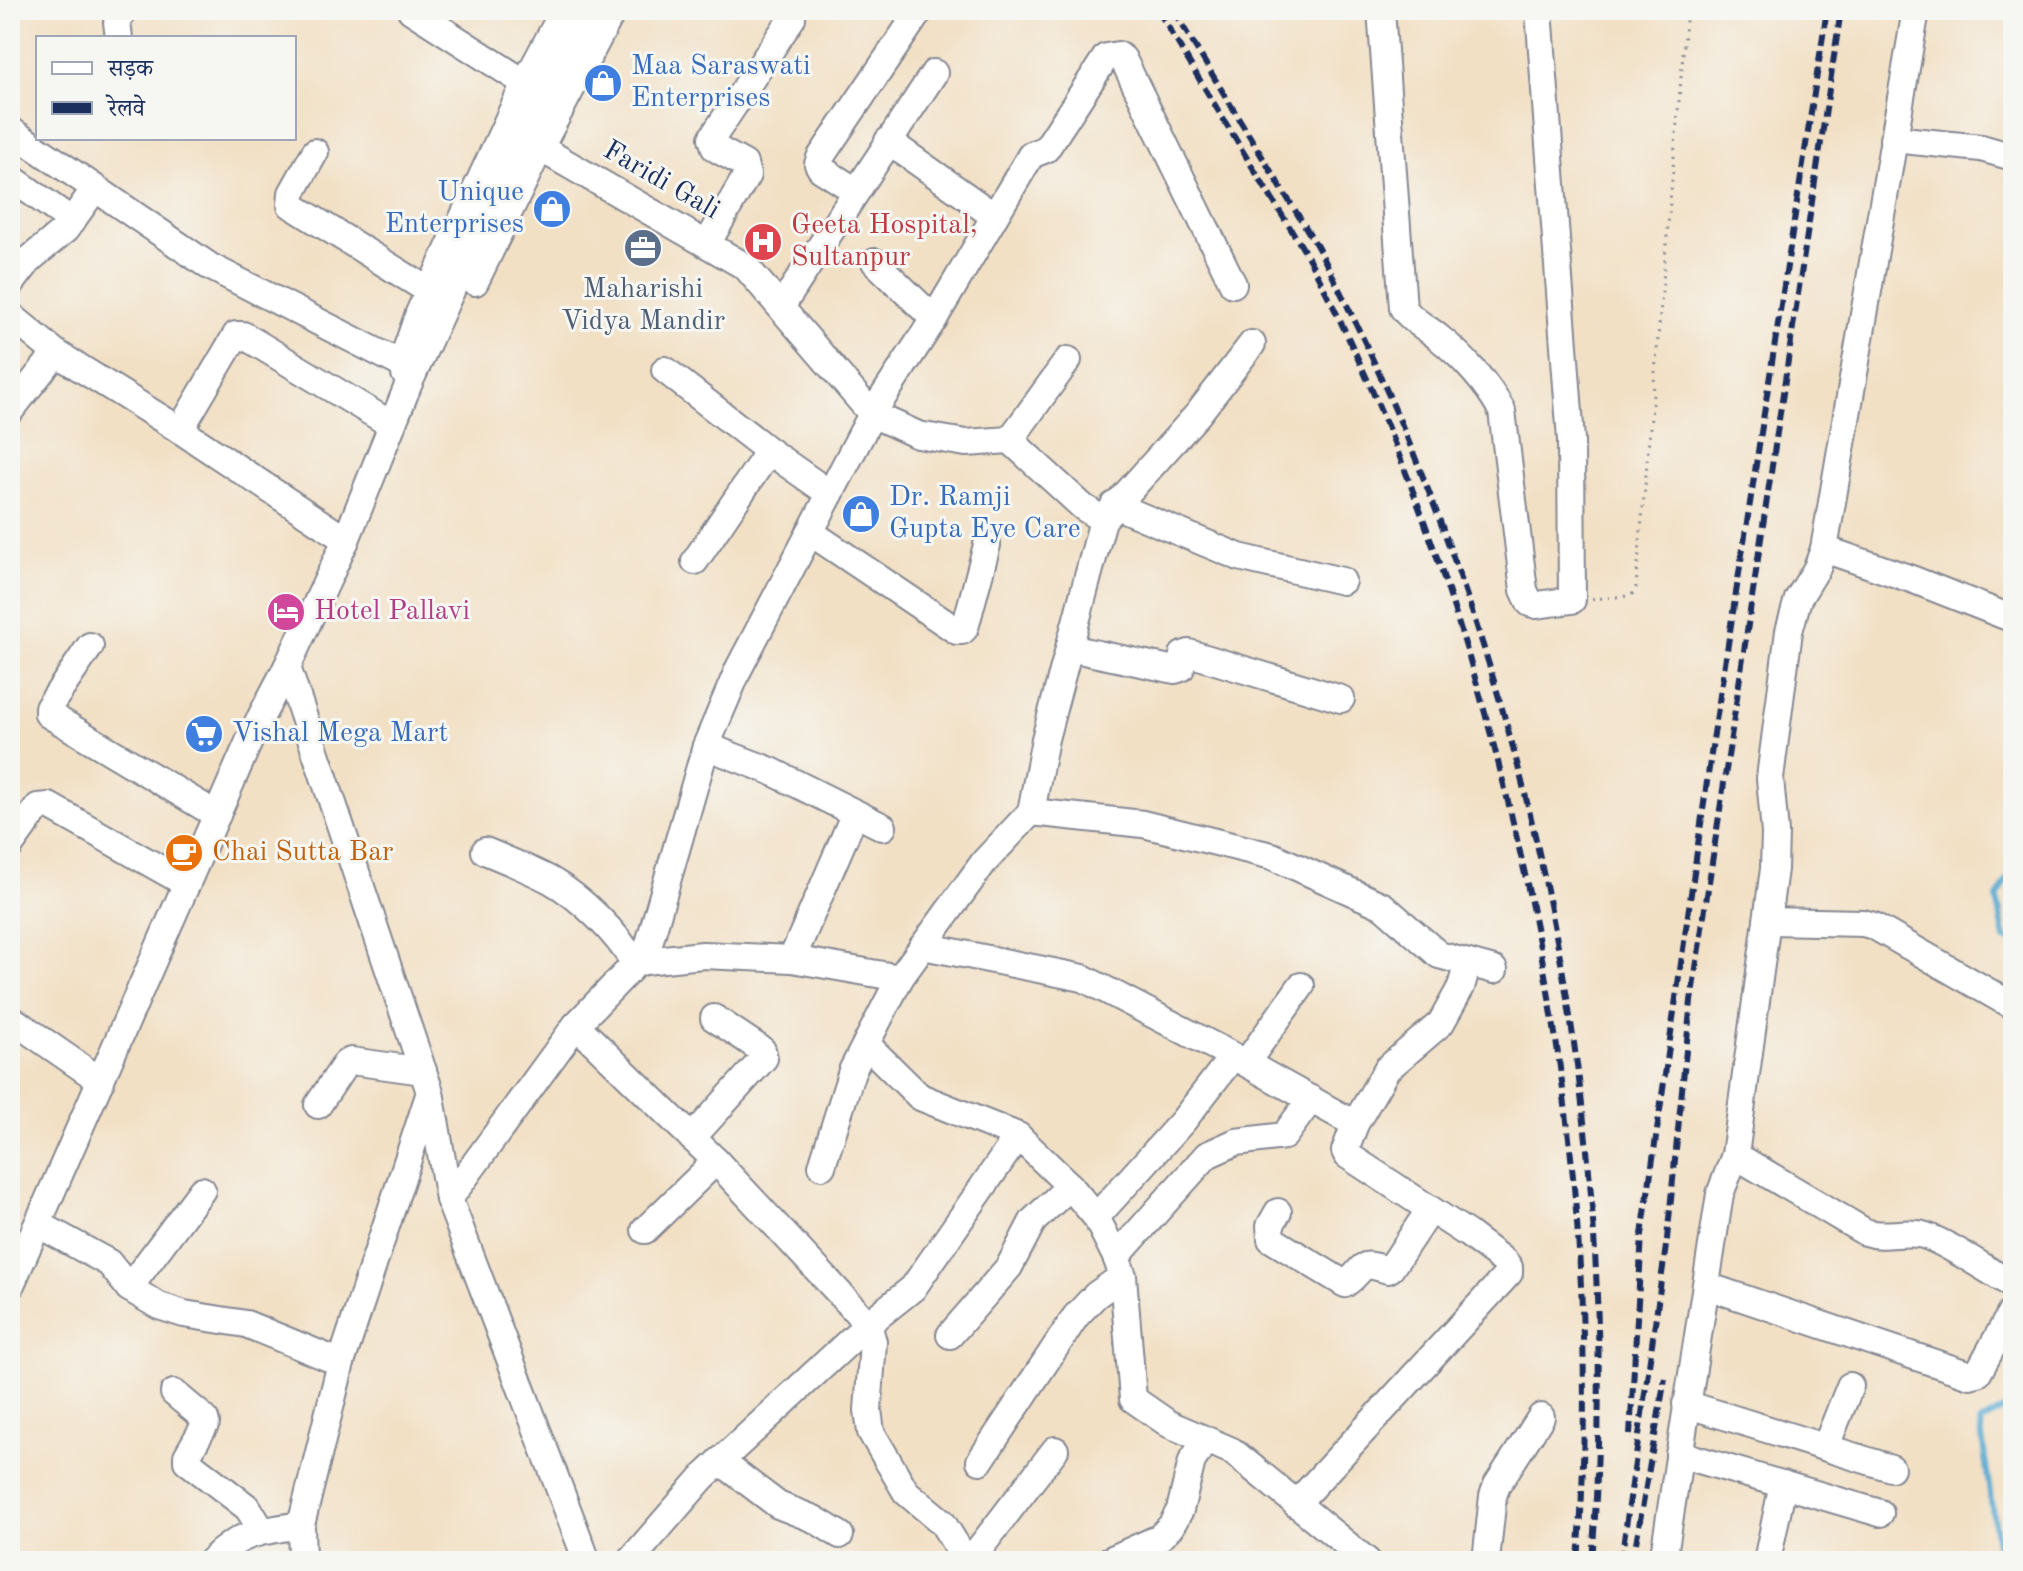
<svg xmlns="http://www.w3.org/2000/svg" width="2023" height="1571" font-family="'Old Standard TT','Noto Serif Devanagari',serif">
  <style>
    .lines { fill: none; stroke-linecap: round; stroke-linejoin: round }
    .stream { stroke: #54a9d0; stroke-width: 6 }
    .minor-casing { stroke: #868892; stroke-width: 30 }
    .path { stroke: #868892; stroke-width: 3; stroke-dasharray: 2 6; stroke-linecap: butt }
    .minor { stroke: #fff; stroke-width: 26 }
    .rail { stroke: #1b2f5e; stroke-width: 6; stroke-dasharray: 12 6; stroke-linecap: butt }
    .labels { text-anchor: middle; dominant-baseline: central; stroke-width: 6; stroke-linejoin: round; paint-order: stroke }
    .shop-label { font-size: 28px; fill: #366cbe; stroke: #f6f6f2; text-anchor: start }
    .street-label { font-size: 28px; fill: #1b2f5e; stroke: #f6f6f2 }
    .health-label { font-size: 28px; fill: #be3a42; stroke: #f6f6f2; text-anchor: start }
    .service-label { font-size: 28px; fill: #4e5e75; stroke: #f6f6f2 }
    .hotel-label { font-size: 28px; fill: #b23c85; stroke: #f6f6f2; text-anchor: start }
    .food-label { font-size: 28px; fill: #c56008; stroke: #f6f6f2; text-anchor: start }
  </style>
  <rect width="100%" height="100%" fill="#f6f6f2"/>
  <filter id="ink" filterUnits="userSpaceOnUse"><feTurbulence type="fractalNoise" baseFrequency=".0125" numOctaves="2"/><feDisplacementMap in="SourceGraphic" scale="16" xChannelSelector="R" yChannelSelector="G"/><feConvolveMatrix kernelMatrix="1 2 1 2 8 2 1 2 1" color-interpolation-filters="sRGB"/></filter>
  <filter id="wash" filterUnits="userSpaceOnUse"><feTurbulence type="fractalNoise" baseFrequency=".006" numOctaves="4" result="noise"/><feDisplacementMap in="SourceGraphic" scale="32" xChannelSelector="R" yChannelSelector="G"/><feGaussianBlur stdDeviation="1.8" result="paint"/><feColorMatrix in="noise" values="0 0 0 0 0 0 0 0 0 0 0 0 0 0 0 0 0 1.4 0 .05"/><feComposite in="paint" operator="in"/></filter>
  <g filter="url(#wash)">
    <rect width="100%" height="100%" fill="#f2e0c5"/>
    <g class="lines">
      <g class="stream">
        <path d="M2013,870L1997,898L2005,939L2013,942"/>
        <path d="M2003,1561L1998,1551L1980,1422L2013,1405"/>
      </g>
    </g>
  </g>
  <g filter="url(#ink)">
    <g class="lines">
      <defs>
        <g id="minor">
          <path d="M411,10L525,83"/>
          <path d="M1381,10L1403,308C1412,321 1426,327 1438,337C1462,356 1488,384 1502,411L1524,590L1530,603L1537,605L1572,600L1571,440L1539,10"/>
          <path d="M119,38L117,22L124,10"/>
          <path d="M10,130L209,266L403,365"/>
          <path d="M1893,139L1981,148L2013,157"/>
          <path d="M888,141L994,216"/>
          <path d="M540,148L746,267L872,414L918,435L966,443L1010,440L1068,360"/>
          <path d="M315,152L292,193L291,205L429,291"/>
          <path d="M10,177L72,221"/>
          <path d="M856,191L821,169L818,164L820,158L920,10"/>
          <path d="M707,244L747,175L744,164L715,148L712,138L792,18"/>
          <path d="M875,262L934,319"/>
          <path d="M475,282L540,148L613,10"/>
          <path d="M10,285L30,259L66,229L94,190"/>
          <path d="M781,307L934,73"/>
          <path d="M10,315L56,353L180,430L346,540"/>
          <path d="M665,370L769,451L830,494"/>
          <path d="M405,374L404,356L419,313L525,83L564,10"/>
          <path d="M10,411L56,353"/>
          <path d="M180,430L236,335H243L392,425"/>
          <path d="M1010,440L1083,507L1103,520"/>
          <path d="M1114,505L1239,557L1342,581"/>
          <path d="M810,532L957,631H962L965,628L987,545"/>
          <path d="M1824,549L1914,580L2013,619"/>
          <path d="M695,561L769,451"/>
          <path d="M90,646L48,708V714L217,815"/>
          <path d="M1069,648L1175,670L1181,668L1183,655L1189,653L1341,699"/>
          <path d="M287,667L430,1092L449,1199L587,1561"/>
          <path d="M706,746L771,771L883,827"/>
          <path d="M1031,812L1045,739L1103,520L1198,414L1252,344"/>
          <path d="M10,846L38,807L49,806L187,884"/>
          <path d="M485,851C507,860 529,869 550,880C582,898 617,933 635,964"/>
          <path d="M1767,921L1863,923L1874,926L2013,1006"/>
          <path d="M923,946L1083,978L1233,1056L1355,1124"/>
          <path d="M792,959L855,813"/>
          <path d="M644,961L706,746L739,668L872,414L934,319L1031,155L1046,149L1106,57L1118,55L1123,59L1233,284"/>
          <path d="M10,1018L101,1081"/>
          <path d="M576,1025L716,1161L868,1324L873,1342L868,1410L871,1432L906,1492L942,1522L966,1561"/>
          <path d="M866,1044L920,1097L1018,1136L1070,1186L1096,1217L1116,1257L1123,1276L1133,1399L1169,1424L1232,1451L1367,1561"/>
          <path d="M1246,1063L1301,986"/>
          <path d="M318,1105L346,1063L351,1061L423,1071"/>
          <path d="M692,1138L764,1058L762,1050L714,1018"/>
          <path d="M1735,1155L1865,1232C1885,1239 1903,1230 1923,1235C1945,1241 1990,1272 2013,1285"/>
          <path d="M822,1166L852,1071L900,978L984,862L1031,812L1143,824L1272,856L1383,906L1439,955L1494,970"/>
          <path d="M449,1199L576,1025L635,964L644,961L703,955L792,959L900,978"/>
          <path d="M1278,1212L1270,1226L1271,1239L1345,1284C1368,1268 1355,1260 1388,1270L1391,1268L1430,1209"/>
          <path d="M1096,1217L1183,1121L1233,1056"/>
          <path d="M38,1224L109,1263L129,1288L159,1306L184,1314L246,1324L341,1363"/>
          <path d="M645,1230L716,1161"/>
          <path d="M1116,1257L1207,1155L1236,1142L1284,1136L1311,1099"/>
          <path d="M1707,1286L1970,1375L1978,1373L2013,1309"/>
          <path d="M10,1287L254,730L287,667L346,540L409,383L518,144L587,10"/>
          <path d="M129,1288L202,1190"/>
          <path d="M950,1335L1009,1267L1033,1221L1070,1186"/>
          <path d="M174,1393L205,1419L206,1423L187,1456V1461L248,1508L262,1531"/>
          <path d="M1686,1404L1891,1468"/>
          <path d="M1826,1446L1850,1386"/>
          <path d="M1679,1454L1880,1513"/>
          <path d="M720,1461L778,1505L814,1519L840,1535"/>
          <path d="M980,1461L1076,1316L1096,1295L1123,1276"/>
          <path d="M1296,1504L1509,1273V1267L1505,1262L1468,1234L1347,1155L1345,1151L1355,1124L1387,1069L1441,1023L1461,987L1468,963"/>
          <path d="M211,1561C240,1532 261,1531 301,1525"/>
          <path d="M302,1561L301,1525L341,1363L429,1095"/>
          <path d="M630,1561L702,1478L868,1324L913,1288L1018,1136"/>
          <path d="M970,1561L1055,1450"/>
          <path d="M1108,1561L1159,1538L1171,1526L1180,1510L1192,1461L1206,1440"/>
          <path d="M1486,1561L1493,1496L1497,1485L1541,1417"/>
          <path d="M1663,1561L1720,1194L1735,1155L1774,869L1775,833L1770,778L1789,631L1798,599L1817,568L1824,549L1916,10"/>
          <path d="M1767,1561L1783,1484"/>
        </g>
      </defs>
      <use href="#minor" class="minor-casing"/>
      <path class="path" d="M1592,599L1628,596L1634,593L1636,587L1687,10"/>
      <use href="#minor" class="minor"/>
      <g class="rail">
        <path d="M1158,10C1193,69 1228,127 1264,186C1282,216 1303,246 1319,278C1409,454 1471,642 1516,835C1572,1072 1596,1318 1578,1561"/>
        <path d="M1173,10C1209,69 1244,127 1280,186C1297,214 1316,242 1330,271C1530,664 1626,1121 1592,1561"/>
        <path d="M1630,1435L1642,1235L1713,740L1827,10"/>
        <path d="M1636,1543L1665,1378"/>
        <path d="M1621,1561L1667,1239L1691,1001L1841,10"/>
      </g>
    </g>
  </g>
  <defs>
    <symbol id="shop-disc" viewBox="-11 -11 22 22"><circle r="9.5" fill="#3f7fe0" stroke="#f6f6f2"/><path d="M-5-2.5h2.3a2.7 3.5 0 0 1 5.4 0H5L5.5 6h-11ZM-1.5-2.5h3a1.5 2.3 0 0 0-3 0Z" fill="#fff"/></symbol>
    <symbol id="hospital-disc" viewBox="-11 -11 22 22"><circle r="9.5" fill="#e0444e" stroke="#f6f6f2"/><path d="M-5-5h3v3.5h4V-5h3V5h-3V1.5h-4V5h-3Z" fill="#fff"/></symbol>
    <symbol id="office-disc" viewBox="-11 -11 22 22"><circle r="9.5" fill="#5c6f8a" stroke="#f6f6f2"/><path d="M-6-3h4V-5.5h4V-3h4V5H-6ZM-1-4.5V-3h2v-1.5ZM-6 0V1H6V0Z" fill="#fff"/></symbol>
    <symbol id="hotel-disc" viewBox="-11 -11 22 22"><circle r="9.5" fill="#d1479c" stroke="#f6f6f2"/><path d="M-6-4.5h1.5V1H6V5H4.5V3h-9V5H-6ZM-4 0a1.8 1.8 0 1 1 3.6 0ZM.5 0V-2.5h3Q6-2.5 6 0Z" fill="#fff"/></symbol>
    <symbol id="supermarket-disc" viewBox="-11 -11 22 22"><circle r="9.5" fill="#3f7fe0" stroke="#f6f6f2"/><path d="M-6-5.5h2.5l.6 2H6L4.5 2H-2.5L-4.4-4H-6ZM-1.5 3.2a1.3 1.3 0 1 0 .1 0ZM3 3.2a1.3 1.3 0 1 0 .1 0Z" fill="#fff"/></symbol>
    <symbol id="cafe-disc" viewBox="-11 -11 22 22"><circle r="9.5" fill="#e8710a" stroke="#f6f6f2"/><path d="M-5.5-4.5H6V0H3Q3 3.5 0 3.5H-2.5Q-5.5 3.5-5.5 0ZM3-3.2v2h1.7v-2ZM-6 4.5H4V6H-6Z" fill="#fff"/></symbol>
  </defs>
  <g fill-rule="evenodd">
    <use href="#shop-disc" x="581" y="61" width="44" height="44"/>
    <use href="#shop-disc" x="530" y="187" width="44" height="44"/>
    <use href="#hospital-disc" x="741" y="220" width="44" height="44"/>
    <use href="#office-disc" x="621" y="226" width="44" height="44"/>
    <use href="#shop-disc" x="839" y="492" width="44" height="44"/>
    <use href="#hotel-disc" x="264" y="590" width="44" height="44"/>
    <use href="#supermarket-disc" x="182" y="712" width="44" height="44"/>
    <use href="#cafe-disc" x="162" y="831" width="44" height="44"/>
  </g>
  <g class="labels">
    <g class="shop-label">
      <text x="631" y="67">Maa Saraswati<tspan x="631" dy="32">Enterprises</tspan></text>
      <text x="524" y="193" text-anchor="end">Unique<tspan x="524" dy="32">Enterprises</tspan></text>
      <text x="889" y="498">Dr. Ramji<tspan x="889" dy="32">Gupta Eye Care</tspan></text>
      <text x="232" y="734">Vishal Mega Mart</text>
    </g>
    <g class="street-label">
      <text transform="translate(661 181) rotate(30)">Faridi Gali</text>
    </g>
    <g class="health-label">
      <text x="791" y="226">Geeta Hospital,<tspan x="791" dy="32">Sultanpur</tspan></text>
    </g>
    <g class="service-label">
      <text x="643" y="290">Maharishi<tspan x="643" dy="32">Vidya Mandir</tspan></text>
    </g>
    <g class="hotel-label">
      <text x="314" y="612">Hotel Pallavi</text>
    </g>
    <g class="food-label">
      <text x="212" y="853">Chai Sutta Bar</text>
    </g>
  </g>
  <rect width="2023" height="1571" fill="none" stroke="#f6f6f2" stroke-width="40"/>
  <rect x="36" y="36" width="260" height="104" fill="#f6f6f2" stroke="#9ea6b7" stroke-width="2"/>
  <rect x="52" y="62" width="40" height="12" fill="#ffffff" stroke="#9ea6b7" stroke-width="2"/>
  <text x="108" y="76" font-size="24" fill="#1b2f5e">सड़क</text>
  <rect x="52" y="102" width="40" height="12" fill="#1b2f5e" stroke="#9ea6b7" stroke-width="2"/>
  <text x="108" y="116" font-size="24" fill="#1b2f5e">रेलवे</text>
</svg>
